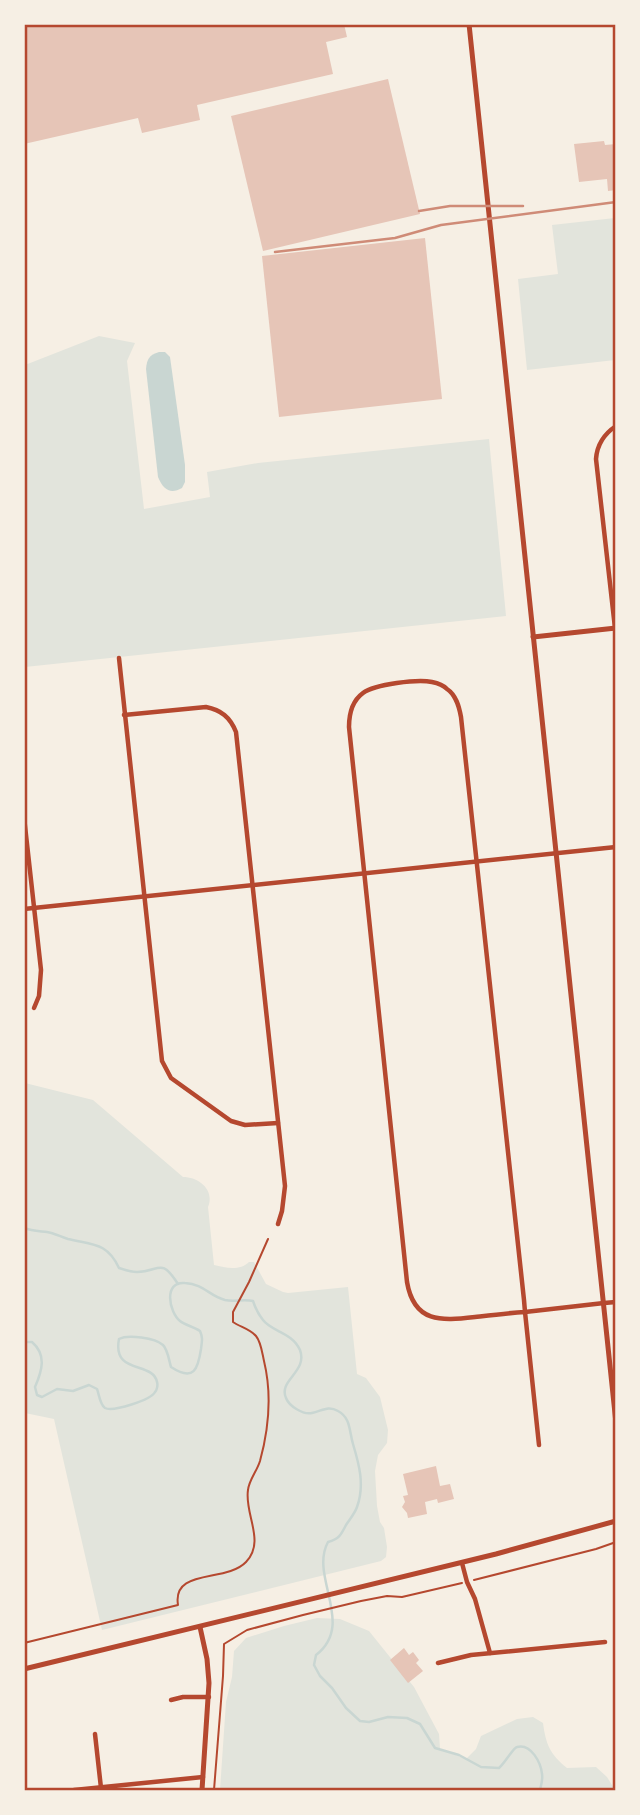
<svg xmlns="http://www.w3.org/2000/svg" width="640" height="1815" font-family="Poppins,sans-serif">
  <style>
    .green { fill: #e2e4dc }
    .water { fill: #c9d6d2 }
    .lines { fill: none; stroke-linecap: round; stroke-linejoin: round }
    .stream { stroke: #c9d6d2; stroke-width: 2.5 }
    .building { fill: #e6c5b7 }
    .path { stroke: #b5482f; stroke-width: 2 }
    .minor { stroke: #b5482f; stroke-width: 4.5 }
    .tertiary { stroke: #b5482f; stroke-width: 5 }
    .secondary { stroke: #b5482f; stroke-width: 5 }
    .rail { stroke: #cf8b77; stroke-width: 2.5 }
    .neatline { fill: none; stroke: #b5482f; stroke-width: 2.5 }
  </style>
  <rect width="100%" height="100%" fill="#f6efe4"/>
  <g class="green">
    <path d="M615,218V360L527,370L518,279L558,274L552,225Z"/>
    <path d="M99,336L135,343L127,361L144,509L210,497L207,472L258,463L489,439L506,616L25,667V365Z"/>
    <path d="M25,1083L93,1100L183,1177C199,1177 215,1190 208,1207L214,1265C226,1268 240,1271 249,1262H254L266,1284L283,1292L288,1293L348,1287L357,1374L366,1378L380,1397L388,1430L387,1443L378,1455L375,1471L377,1506L380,1522L384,1528L387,1547L386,1557L381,1561L102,1630L54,1419L25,1413Z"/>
    <path d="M317,1618L340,1619L369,1631L414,1687L439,1734L440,1749L466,1759L476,1749L481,1736L517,1719L533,1717L543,1723C546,1745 550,1754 567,1768L596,1767L607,1777L615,1790H220L226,1702L232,1677L234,1651L246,1638L284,1626Z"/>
  </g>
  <path class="water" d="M159,352H165L170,357L185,465V482L182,488C170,495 163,489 158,477L146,369C147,359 149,355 159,352Z"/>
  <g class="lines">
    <g class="stream">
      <path d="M24,1228C32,1231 39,1231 47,1232C54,1233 61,1237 68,1239C92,1245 107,1242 119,1268C125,1270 131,1272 137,1272C160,1272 160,1256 178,1284"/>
      <path d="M24,1342H32C47,1355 42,1371 35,1387L37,1395L42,1397L57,1389L73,1391L89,1385L97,1389C99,1394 100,1405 105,1408C113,1412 151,1400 155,1392C157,1390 158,1385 157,1382C153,1361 112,1375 119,1339C128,1334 155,1338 163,1345C168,1350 169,1361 171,1367C194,1382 198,1369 201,1349C202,1341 203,1338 200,1331C194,1327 185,1325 180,1321C169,1312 163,1281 185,1283C204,1284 209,1296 225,1300C234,1302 244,1299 253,1301C255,1307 259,1315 263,1320C272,1332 292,1332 300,1350C308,1372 278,1380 286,1398C289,1406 303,1415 312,1413C322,1411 328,1405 338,1411C351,1418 349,1431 353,1444C359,1464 365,1485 357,1507C355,1513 350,1519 346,1525C341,1535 339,1539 328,1542C309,1577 356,1624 316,1655L314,1665L320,1676L332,1688L346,1708L360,1721L369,1722L388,1717L407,1718L420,1724L435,1748L459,1755L481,1767L499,1768C505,1763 513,1748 517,1747C531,1743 541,1763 542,1774C543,1780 541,1785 540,1790"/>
    </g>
  </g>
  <g class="building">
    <path d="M24,24H344L347,37L326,42L333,74L197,105L200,120L142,133L138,118L24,144Z"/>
    <path d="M388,79L420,214L263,251L231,116Z"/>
    <path d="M604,141L605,145L616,144V190L608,191L607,179L579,182L574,144Z"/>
    <path d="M425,238L442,399L279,417L262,256Z"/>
    <path d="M436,1466L440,1486L450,1484L454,1499L438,1503L437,1499L425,1502L427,1514L408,1518L407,1513L402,1507L405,1502L403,1496L408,1495L403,1474Z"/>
    <path d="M404,1648L409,1655L413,1652L419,1660L416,1663L423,1671L408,1683L390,1660Z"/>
  </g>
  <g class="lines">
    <g class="path">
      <path d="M474,1580L596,1549L616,1542"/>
      <path d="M24,1643L178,1605C172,1568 226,1583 246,1562C266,1541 244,1514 248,1490C249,1480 257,1471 260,1461C269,1428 272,1394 264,1361C262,1352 261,1342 256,1336C250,1329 240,1327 233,1322V1312L249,1282L268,1239"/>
      <path d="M214,1790L223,1676L224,1644L247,1630L303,1615L361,1601L387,1596L402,1597L462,1583"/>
    </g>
    <g class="minor">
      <path d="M615,628L596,459C597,445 604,434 616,426"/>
      <path d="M119,658L162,1061L171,1078L231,1121L245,1125L278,1123"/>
      <path d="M124,715L206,707C221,710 230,717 236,732L285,1186L282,1211L278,1224"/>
      <path d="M24,817L41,970L39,996L34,1008"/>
      <path d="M24,909L616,847"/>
      <path d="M539,1445L525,1312L524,1300L461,717C459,706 456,695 447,689C443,685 437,683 432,682C418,679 375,684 363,693C352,701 349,713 349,727L407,1282C414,1323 441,1321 475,1317C492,1315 508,1313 525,1312L604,1303L616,1302"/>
      <path d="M462,1563L467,1582L475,1599L490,1653"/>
      <path d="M438,1663L471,1655L605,1642"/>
      <path d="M171,1700L183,1697H209"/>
      <path d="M95,1734L101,1788"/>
      <path d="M74,1790L203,1777"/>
    </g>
    <g class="tertiary">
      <path d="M469,24L616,1423"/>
      <path d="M533,637L616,628"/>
      <path d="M200,1627L207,1659L209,1683L202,1790"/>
    </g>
    <path class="secondary" d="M24,1669L496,1554L616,1521"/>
    <g class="rail">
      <path d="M419,211L450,206H523"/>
      <path d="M275,252L395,238L441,225L616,202"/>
    </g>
  </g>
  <rect width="640" height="1815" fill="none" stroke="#f6efe4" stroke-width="52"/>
  <rect x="26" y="26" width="588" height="1763" class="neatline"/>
</svg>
